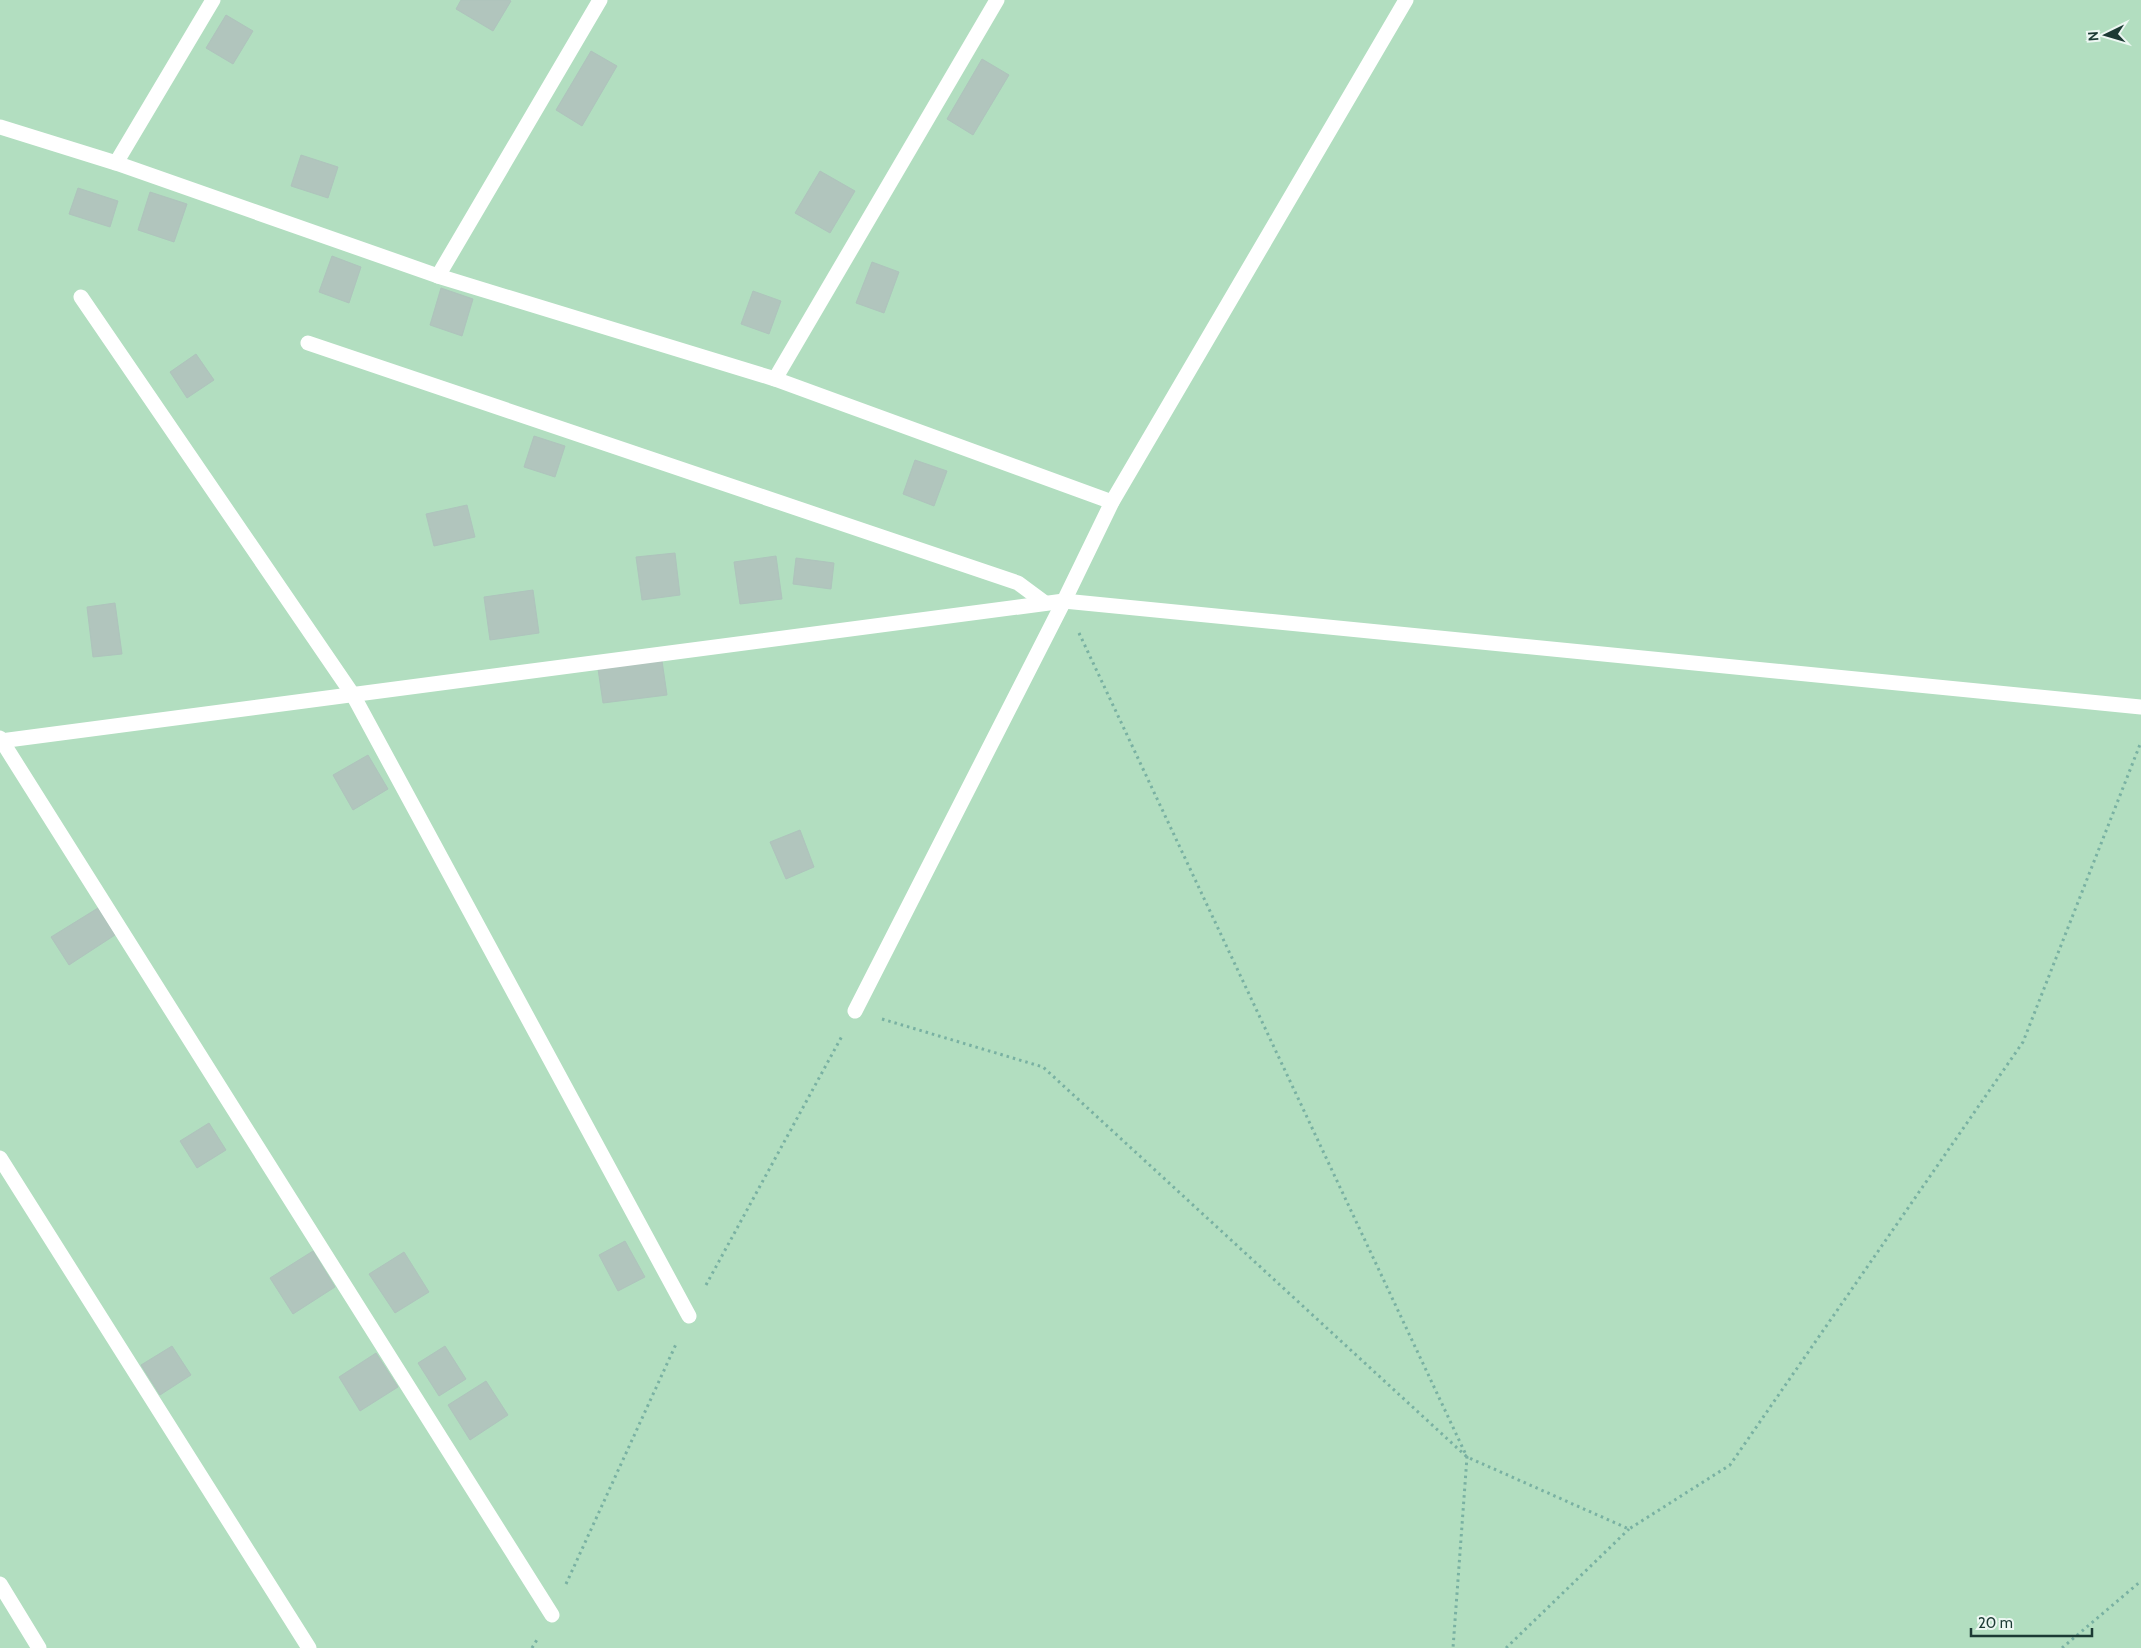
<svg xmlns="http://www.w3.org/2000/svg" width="2141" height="1648" font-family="Cabin,sans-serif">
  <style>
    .green { fill: #b2dec0 }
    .building { fill: #b1c5bd; stroke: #aec4bc }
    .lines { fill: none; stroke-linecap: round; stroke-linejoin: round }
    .path { stroke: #79b1a2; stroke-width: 3; stroke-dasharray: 2.5 4; stroke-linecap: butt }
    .lane { stroke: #fff; stroke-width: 15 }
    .street { stroke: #fff; stroke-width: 15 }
  </style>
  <rect width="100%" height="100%" fill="#dceae4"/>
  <rect class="green" x="0" y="0" width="2141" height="1648"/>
  <g class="building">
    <path d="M461,0H509L511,1L493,31L456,9Z"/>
    <path d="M226,15L253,31L233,64L206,48Z"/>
    <path d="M591,51L617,66L582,126L556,110Z"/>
    <path d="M982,59L1009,75L973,135L947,119Z"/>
    <path d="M301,155L338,167L328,198L291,186Z"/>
    <path d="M820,171L855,191L830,233L795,213Z"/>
    <path d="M78,188L118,201L110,227L69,214Z"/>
    <path d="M150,192L187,204L174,242L138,230Z"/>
    <path d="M332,256L361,267L349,303L319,292Z"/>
    <path d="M872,262L899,272L884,313L856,303Z"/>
    <path d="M441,288L473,299L462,336L430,325Z"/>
    <path d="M753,291L781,301L769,334L741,324Z"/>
    <path d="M196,354L214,380L187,398L170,372Z"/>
    <path d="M534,436L565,446L555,477L524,467Z"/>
    <path d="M915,460L947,471L934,506L903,494Z"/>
    <path d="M467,505L475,537L434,546L426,514Z"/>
    <path d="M675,553L680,595L642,600L636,557Z"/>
    <path d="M776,556L782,599L740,604L734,562Z"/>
    <path d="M796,558L834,563L831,589L793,584Z"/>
    <path d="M533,590L539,633L490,640L484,597Z"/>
    <path d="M115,603L122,654L93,657L87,607Z"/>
    <path d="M661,654L667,695L603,703L597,662Z"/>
    <path d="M368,755L388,789L353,810L333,775Z"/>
    <path d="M800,830L814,867L786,879L770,842Z"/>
    <path d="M98,908L115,935L69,965L51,937Z"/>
    <path d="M209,1123L226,1150L197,1168L180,1141Z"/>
    <path d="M625,1241L645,1277L618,1291L599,1255Z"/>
    <path d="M313,1251L335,1287L293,1314L270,1278Z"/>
    <path d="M404,1252L429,1292L395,1313L369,1274Z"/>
    <path d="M172,1346L191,1375L160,1395L141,1365Z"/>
    <path d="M445,1346L466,1379L439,1396L418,1363Z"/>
    <path d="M376,1353L398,1387L360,1411L339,1377Z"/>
    <path d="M486,1381L508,1415L470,1440L448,1405Z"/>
  </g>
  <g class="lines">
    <g class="path">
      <path d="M1079,633L1467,1457L1453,1648"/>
      <path d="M882,1019L1043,1067L1467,1457L1629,1529L1730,1465L2023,1042L2141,742"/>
      <path d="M706,1285L842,1036"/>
      <path d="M566,1584L677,1342"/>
      <path d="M532,1648L538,1638"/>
      <path d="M1506,1648L1629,1529"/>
      <path d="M2062,1648L2141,1581"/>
    </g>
    <g class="lane">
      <path d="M0,127L116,163L438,276L775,379L1112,502"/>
      <path d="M116,163L213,0"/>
      <path d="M438,276L600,0"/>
      <path d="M81,297L353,695L689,1316"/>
      <path d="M308,343L1018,583L1045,603"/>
      <path d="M775,379L997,0"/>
      <path d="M0,738L552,1615"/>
      <path d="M855,1011L1064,601L1112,502L1406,0"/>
      <path d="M0,1158L309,1648"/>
      <path d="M0,1584L39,1648"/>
    </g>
    <path class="street" d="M0,741L1064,601L2141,707"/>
  </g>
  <g transform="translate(2106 35) rotate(265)" stroke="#ecf7f2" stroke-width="4" paint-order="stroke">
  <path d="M0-4L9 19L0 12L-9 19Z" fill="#1c3a34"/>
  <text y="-8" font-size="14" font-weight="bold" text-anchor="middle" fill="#1c3a34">N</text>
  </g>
  <path d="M1971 1628v8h121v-8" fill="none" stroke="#1c3a34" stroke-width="2.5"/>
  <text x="1978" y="1628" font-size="15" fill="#1c3a34" stroke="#ecf7f2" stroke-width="4" paint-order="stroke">20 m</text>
</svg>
